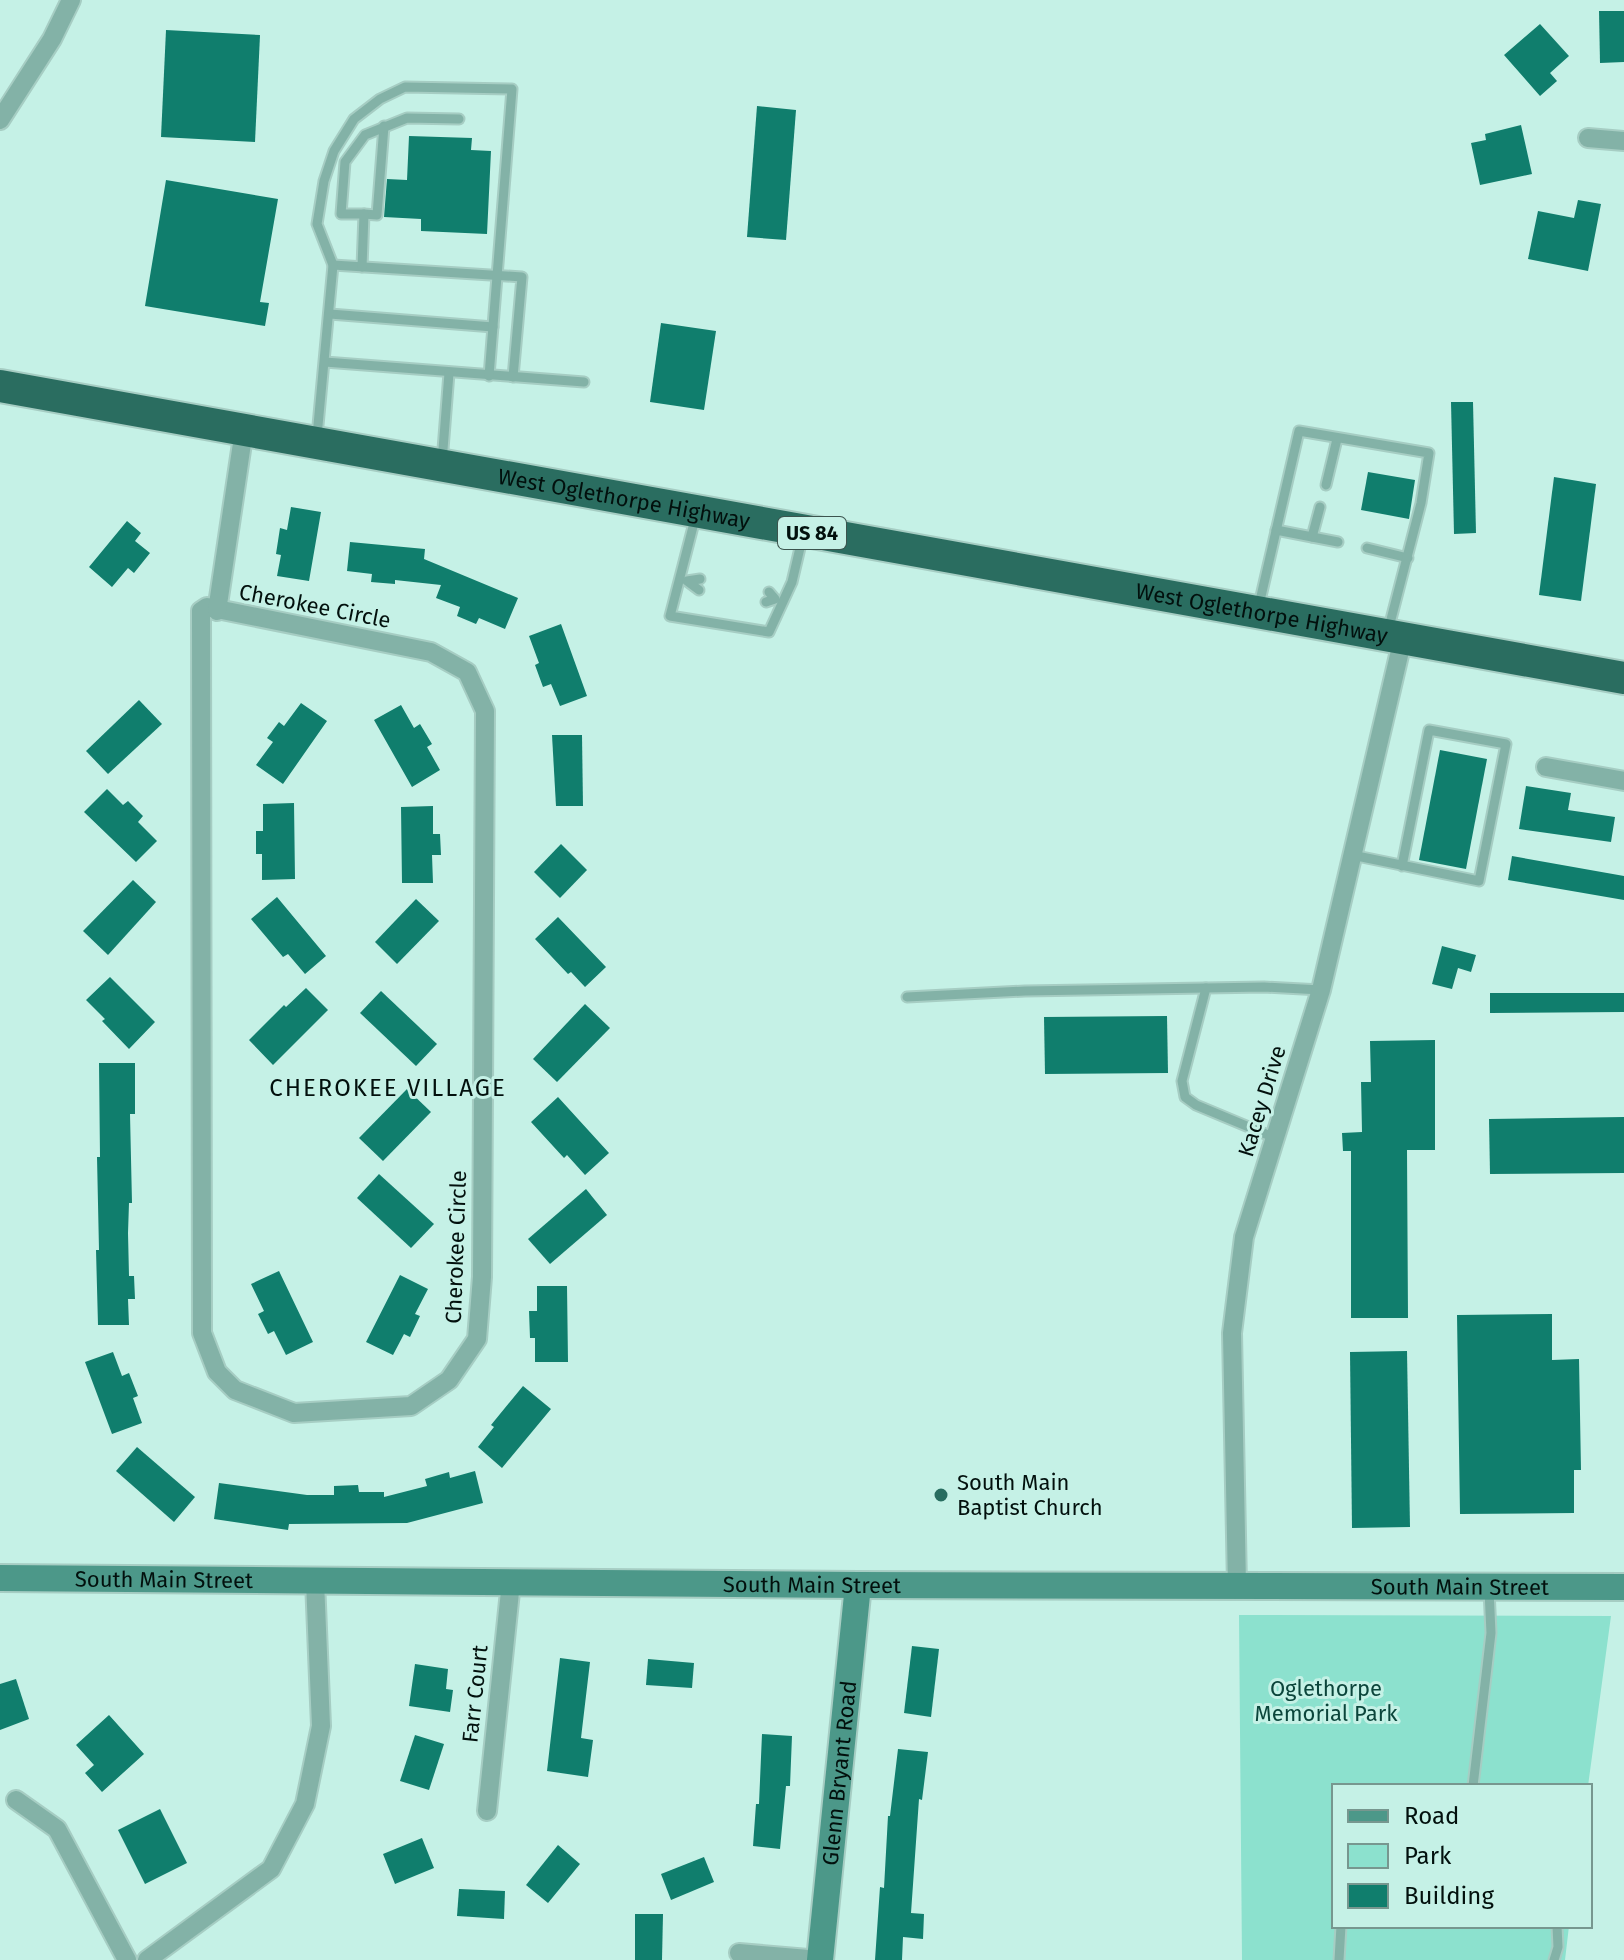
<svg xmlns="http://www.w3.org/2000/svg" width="1624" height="1960" font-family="'Fira Sans',sans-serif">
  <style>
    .green { fill: #8ce1ce }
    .building { fill: #107e6d }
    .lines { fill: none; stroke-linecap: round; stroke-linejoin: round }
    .lane-casing { stroke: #a6cdc3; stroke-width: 13 }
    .street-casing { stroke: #a6cdc3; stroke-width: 22 }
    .secondary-casing { stroke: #a6cdc3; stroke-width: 30 }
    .highway-casing { stroke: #a6cdc3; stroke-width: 36 }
    .lane { stroke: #83b2a7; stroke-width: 9 }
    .street { stroke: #83b2a7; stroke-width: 18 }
    .secondary { stroke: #4c9889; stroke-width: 26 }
    .highway { stroke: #2a6d60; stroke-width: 32 }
    .poi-dot { fill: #286d60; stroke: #c5f1e6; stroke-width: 3 }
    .labels { text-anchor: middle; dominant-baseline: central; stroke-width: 6; stroke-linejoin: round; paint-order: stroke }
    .shield { fill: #c5f1e6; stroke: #3c544e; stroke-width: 2 }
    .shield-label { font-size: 20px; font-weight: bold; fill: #02100d }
    .street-label { font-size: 22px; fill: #02100d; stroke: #c5f1e6 }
    .poi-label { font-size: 22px; fill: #02100d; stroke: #c5f1e6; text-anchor: start }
    .park-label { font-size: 22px; fill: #0b453b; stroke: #c5f1e6 }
    .neighbourhood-label { font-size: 24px; letter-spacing: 2px; fill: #02100d; stroke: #c5f1e6 }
  </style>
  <rect width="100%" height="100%" fill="#c5f1e6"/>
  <path class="green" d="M1239,1615L1611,1616L1588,1786H1334V1926H1569L1565,1960H1242Z"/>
  <g class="building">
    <path d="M1599,11H1624V62L1600,63Z"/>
    <path d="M1540,24L1569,56L1550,73L1557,81L1540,96L1504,55Z"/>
    <path d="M166,30L260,35L255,142L161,137Z"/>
    <path d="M757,106L796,110L786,240L747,237Z"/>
    <path d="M1521,125L1532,174L1480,185L1471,143L1486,140L1485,134Z"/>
    <path d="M409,136L472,138L471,150L491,151L487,234L421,231V219L384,217L387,179L407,180Z"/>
    <path d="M166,180L278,199L260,302L269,303L265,326L145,306Z"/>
    <path d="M1578,200L1601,204L1588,271L1528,259L1538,211L1574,218Z"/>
    <path d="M661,323L716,331L704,410L650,402Z"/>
    <path d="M1451,402H1473L1476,533L1454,534Z"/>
    <path d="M1368,472L1415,480L1409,519L1361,510Z"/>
    <path d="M1554,477L1596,484L1581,601L1539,595Z"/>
    <path d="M291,507L321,512L309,581L277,576L281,555L276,554L280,528L287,530Z"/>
    <path d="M127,521L141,533L135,541L150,553L134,573L128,568L112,587L89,567Z"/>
    <path d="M350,542L425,549L424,559L518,598L505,629L479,618L476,624L457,616L460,607L436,598L441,585L395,580V584L371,582L372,574L347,571Z"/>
    <path d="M561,624L587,696L560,706L551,684L543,687L535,665L539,663L529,636Z"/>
    <path d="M139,700L162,724L108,774L86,751Z"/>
    <path d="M301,703L327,721L283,784L256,765L273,742L267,738L279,722L284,726Z"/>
    <path d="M401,705L414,728L420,724L432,744L427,747L440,770L412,787L374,720Z"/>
    <path d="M552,735H582L583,806H556Z"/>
    <path d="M1440,750L1487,759L1466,869L1419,860Z"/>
    <path d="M1526,786L1571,793L1568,810L1615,817L1611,842L1519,829Z"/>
    <path d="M107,789L123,805L128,801L143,816L138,822L157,841L136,862L84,812Z"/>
    <path d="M294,803L295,879L262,880V854H256V831H263V804Z"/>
    <path d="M433,806V834H440L441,855H432L433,883H402L401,807Z"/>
    <path d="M561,844L587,870L560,898L534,872Z"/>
    <path d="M1512,856L1624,876V900L1508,880Z"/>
    <path d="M133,880L156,902L108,955L83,931Z"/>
    <path d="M277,897L326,956L305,974L288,954L283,957L251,919Z"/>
    <path d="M416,899L439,921L397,964L375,942Z"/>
    <path d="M558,917L606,967L585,987L571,972L568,974L535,939Z"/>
    <path d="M1442,946L1476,955L1471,972L1458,968L1452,989L1432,984Z"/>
    <path d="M110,977L155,1022L129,1049L102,1021L105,1019L86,1000Z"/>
    <path d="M306,988L328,1010L273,1065L249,1040L284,1005L286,1007Z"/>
    <path d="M381,991L437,1044L416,1066L360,1013Z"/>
    <path d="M1490,993H1624V1012L1490,1013Z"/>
    <path d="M585,1004L610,1028L557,1082L533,1059Z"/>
    <path d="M1167,1016L1168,1073L1045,1074L1044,1017Z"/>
    <path d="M1435,1040V1150H1407L1408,1318H1351V1151H1343L1342,1133L1362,1132L1361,1082H1371L1370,1041Z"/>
    <path d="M99,1063H135V1114H130L132,1203H129L128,1233L129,1276H134L135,1299H128L129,1325H98L96,1250H99L97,1157H100Z"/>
    <path d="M407,1089L431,1112L383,1161L359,1138Z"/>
    <path d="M558,1097L609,1153L585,1175L567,1155L564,1158L531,1122Z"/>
    <path d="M1624,1117V1173L1490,1174L1489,1119Z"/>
    <path d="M379,1174L434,1224L411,1248L357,1198Z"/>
    <path d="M586,1189L607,1215L550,1264L528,1239Z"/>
    <path d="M279,1271L313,1342L286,1355L274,1331L268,1334L258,1314L264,1311L251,1284Z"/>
    <path d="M400,1275L428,1289L415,1314L420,1316L410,1337L404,1334L393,1355L366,1342Z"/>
    <path d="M537,1286H567L568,1362H535V1338H530L529,1311H537Z"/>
    <path d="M1552,1314V1360L1579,1359L1581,1470H1574V1513L1460,1514L1457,1315Z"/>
    <path d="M1407,1351L1410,1527L1352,1528L1350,1352Z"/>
    <path d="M113,1352L122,1376L129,1373L138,1396L133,1398L142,1423L112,1434L85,1362Z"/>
    <path d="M523,1386L551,1409L502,1468L478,1447L494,1427L491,1425Z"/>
    <path d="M137,1447L195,1497L174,1522L116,1471Z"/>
    <path d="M475,1471L483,1503L407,1523L289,1524L288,1530L214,1519L219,1483L307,1495H334V1486L358,1485L359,1492H384V1497L427,1486L425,1479L449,1472L450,1478Z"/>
    <path d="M912,1646L939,1649L931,1717L904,1713Z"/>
    <path d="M560,1658L590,1662L581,1738L593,1740L588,1777L547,1771Z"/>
    <path d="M648,1659L694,1663L692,1688L646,1685Z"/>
    <path d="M415,1664L448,1669L446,1689L453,1690L450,1712L409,1706Z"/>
    <path d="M16,1679L29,1719L0,1730V1684Z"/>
    <path d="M109,1715L144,1754L102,1792L85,1773L94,1765L76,1745Z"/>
    <path d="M762,1734L792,1736L790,1786H786L780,1849L753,1846L756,1804H759Z"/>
    <path d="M415,1735L444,1744L429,1790L400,1781Z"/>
    <path d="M898,1749L928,1752L922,1800L919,1799L911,1913L924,1914L923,1939L903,1937L902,1960H875L880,1887L884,1888L888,1816H890Z"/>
    <path d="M160,1809L187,1863L145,1884L118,1830Z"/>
    <path d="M422,1838L434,1868L395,1884L383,1854Z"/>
    <path d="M558,1845L580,1864L548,1903L526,1885Z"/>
    <path d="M704,1857L714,1882L671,1900L661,1874Z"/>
    <path d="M459,1889L505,1891L504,1919L457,1916Z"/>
    <path d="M635,1914H663L662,1960H635Z"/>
  </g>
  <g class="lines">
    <defs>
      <g id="lane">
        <path d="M364,214L377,215L384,126"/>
        <path d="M333,265L522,277L513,377"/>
        <path d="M362,267L364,214H341L345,162L365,135L407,118L459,119"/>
        <path d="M330,314L493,327"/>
        <path d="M325,362L584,382"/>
        <path d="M317,436L333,265L317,224L324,181L334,151L354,119L380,99L405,87L512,89L489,376"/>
        <path d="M442,462L449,373"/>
        <path d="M1326,485L1337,439"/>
        <path d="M696,515L670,616L769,632L792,582L803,535"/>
        <path d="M1276,530L1338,542"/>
        <path d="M1312,537L1320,507"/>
        <path d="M1367,548L1408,558"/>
        <path d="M699,590L687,581L700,579"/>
        <path d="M766,602L775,599L769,592"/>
        <path d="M1259,605L1299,431L1429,453L1421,503L1388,631"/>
        <path d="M1352,855L1479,881L1506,744L1429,730L1402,866"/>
        <path d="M907,997L1025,991L1206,988"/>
        <path d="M1275,1138L1196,1105L1185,1097L1182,1081L1206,988L1264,987L1321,990"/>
        <path d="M1473,1786L1491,1633L1489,1590"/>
        <path d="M1339,1960L1341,1926"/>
        <path d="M1554,1960L1558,1947L1557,1926"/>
      </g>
      <g id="street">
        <path d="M0,120L52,39L71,0"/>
        <path d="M1588,138L1624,141"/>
        <path d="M207,607L431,652L467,672L485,711L482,1277L477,1339L449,1380L411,1406L294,1413L235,1390L217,1372L202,1333L201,611Z"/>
        <path d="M217,611L244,430"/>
        <path d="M1546,767L1624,781"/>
        <path d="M1237,1586L1232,1333L1244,1237L1321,990L1403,638"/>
        <path d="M16,1800L57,1829L127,1960"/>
        <path d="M487,1811L511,1582"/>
        <path d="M739,1953L820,1960"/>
        <path d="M147,1960L271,1869L305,1804L321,1726L315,1581"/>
      </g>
      <g id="secondary">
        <path id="s1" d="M0,1578L858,1585L1624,1587"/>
        <path id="s2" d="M820,1960L858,1585"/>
      </g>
      <g id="highway">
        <path id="s3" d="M0,386L1624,678"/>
      </g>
    </defs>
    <use href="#lane" class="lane-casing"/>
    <use href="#street" class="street-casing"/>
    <use href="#secondary" class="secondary-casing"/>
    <use href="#highway" class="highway-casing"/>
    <use href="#lane" class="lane"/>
    <use href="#street" class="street"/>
    <use href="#secondary" class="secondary"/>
    <use href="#highway" class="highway"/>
  </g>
  <circle class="poi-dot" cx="941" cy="1495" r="8"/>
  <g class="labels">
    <rect class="shield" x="778" y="517" width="68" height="32" rx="6"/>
    <g class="shield-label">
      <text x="812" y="533">US 84</text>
    </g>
    <g class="street-label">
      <text stroke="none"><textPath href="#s3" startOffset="634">West Oglethorpe Highway</textPath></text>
      <text transform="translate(315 606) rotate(11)">Cherokee Circle</text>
      <text stroke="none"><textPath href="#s3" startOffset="1282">West Oglethorpe Highway</textPath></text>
      <text transform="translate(1262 1101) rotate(-73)">Kacey Drive</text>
      <text transform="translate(456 1247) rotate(-88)">Cherokee Circle</text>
      <text stroke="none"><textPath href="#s1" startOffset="164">South Main Street</textPath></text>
      <text stroke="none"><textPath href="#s1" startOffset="812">South Main Street</textPath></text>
      <text stroke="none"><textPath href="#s1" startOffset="1460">South Main Street</textPath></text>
      <text transform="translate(475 1694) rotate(-84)">Farr Court</text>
      <text stroke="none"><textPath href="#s2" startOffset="188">Glenn Bryant Road</textPath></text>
    </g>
    <g class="poi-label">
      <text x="957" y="1482">South Main<tspan x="957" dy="25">Baptist Church</tspan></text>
    </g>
    <g class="park-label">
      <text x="1326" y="1688">Oglethorpe<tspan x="1326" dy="25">Memorial Park</tspan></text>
    </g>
    <g class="neighbourhood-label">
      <text x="388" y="1088">CHEROKEE VILLAGE</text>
    </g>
  </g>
  <rect x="1332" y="1784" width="260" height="144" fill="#c5f1e6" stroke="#77978f" stroke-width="2"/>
  <rect x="1348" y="1810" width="40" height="12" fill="#4c9889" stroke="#77978f" stroke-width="2"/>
  <text x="1404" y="1824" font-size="24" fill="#02100d">Road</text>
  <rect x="1348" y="1844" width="40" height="24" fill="#8ce1ce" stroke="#77978f" stroke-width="2"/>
  <text x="1404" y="1864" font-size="24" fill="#02100d">Park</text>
  <rect x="1348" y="1884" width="40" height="24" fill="#107e6d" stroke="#77978f" stroke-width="2"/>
  <text x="1404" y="1904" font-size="24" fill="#02100d">Building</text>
</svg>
